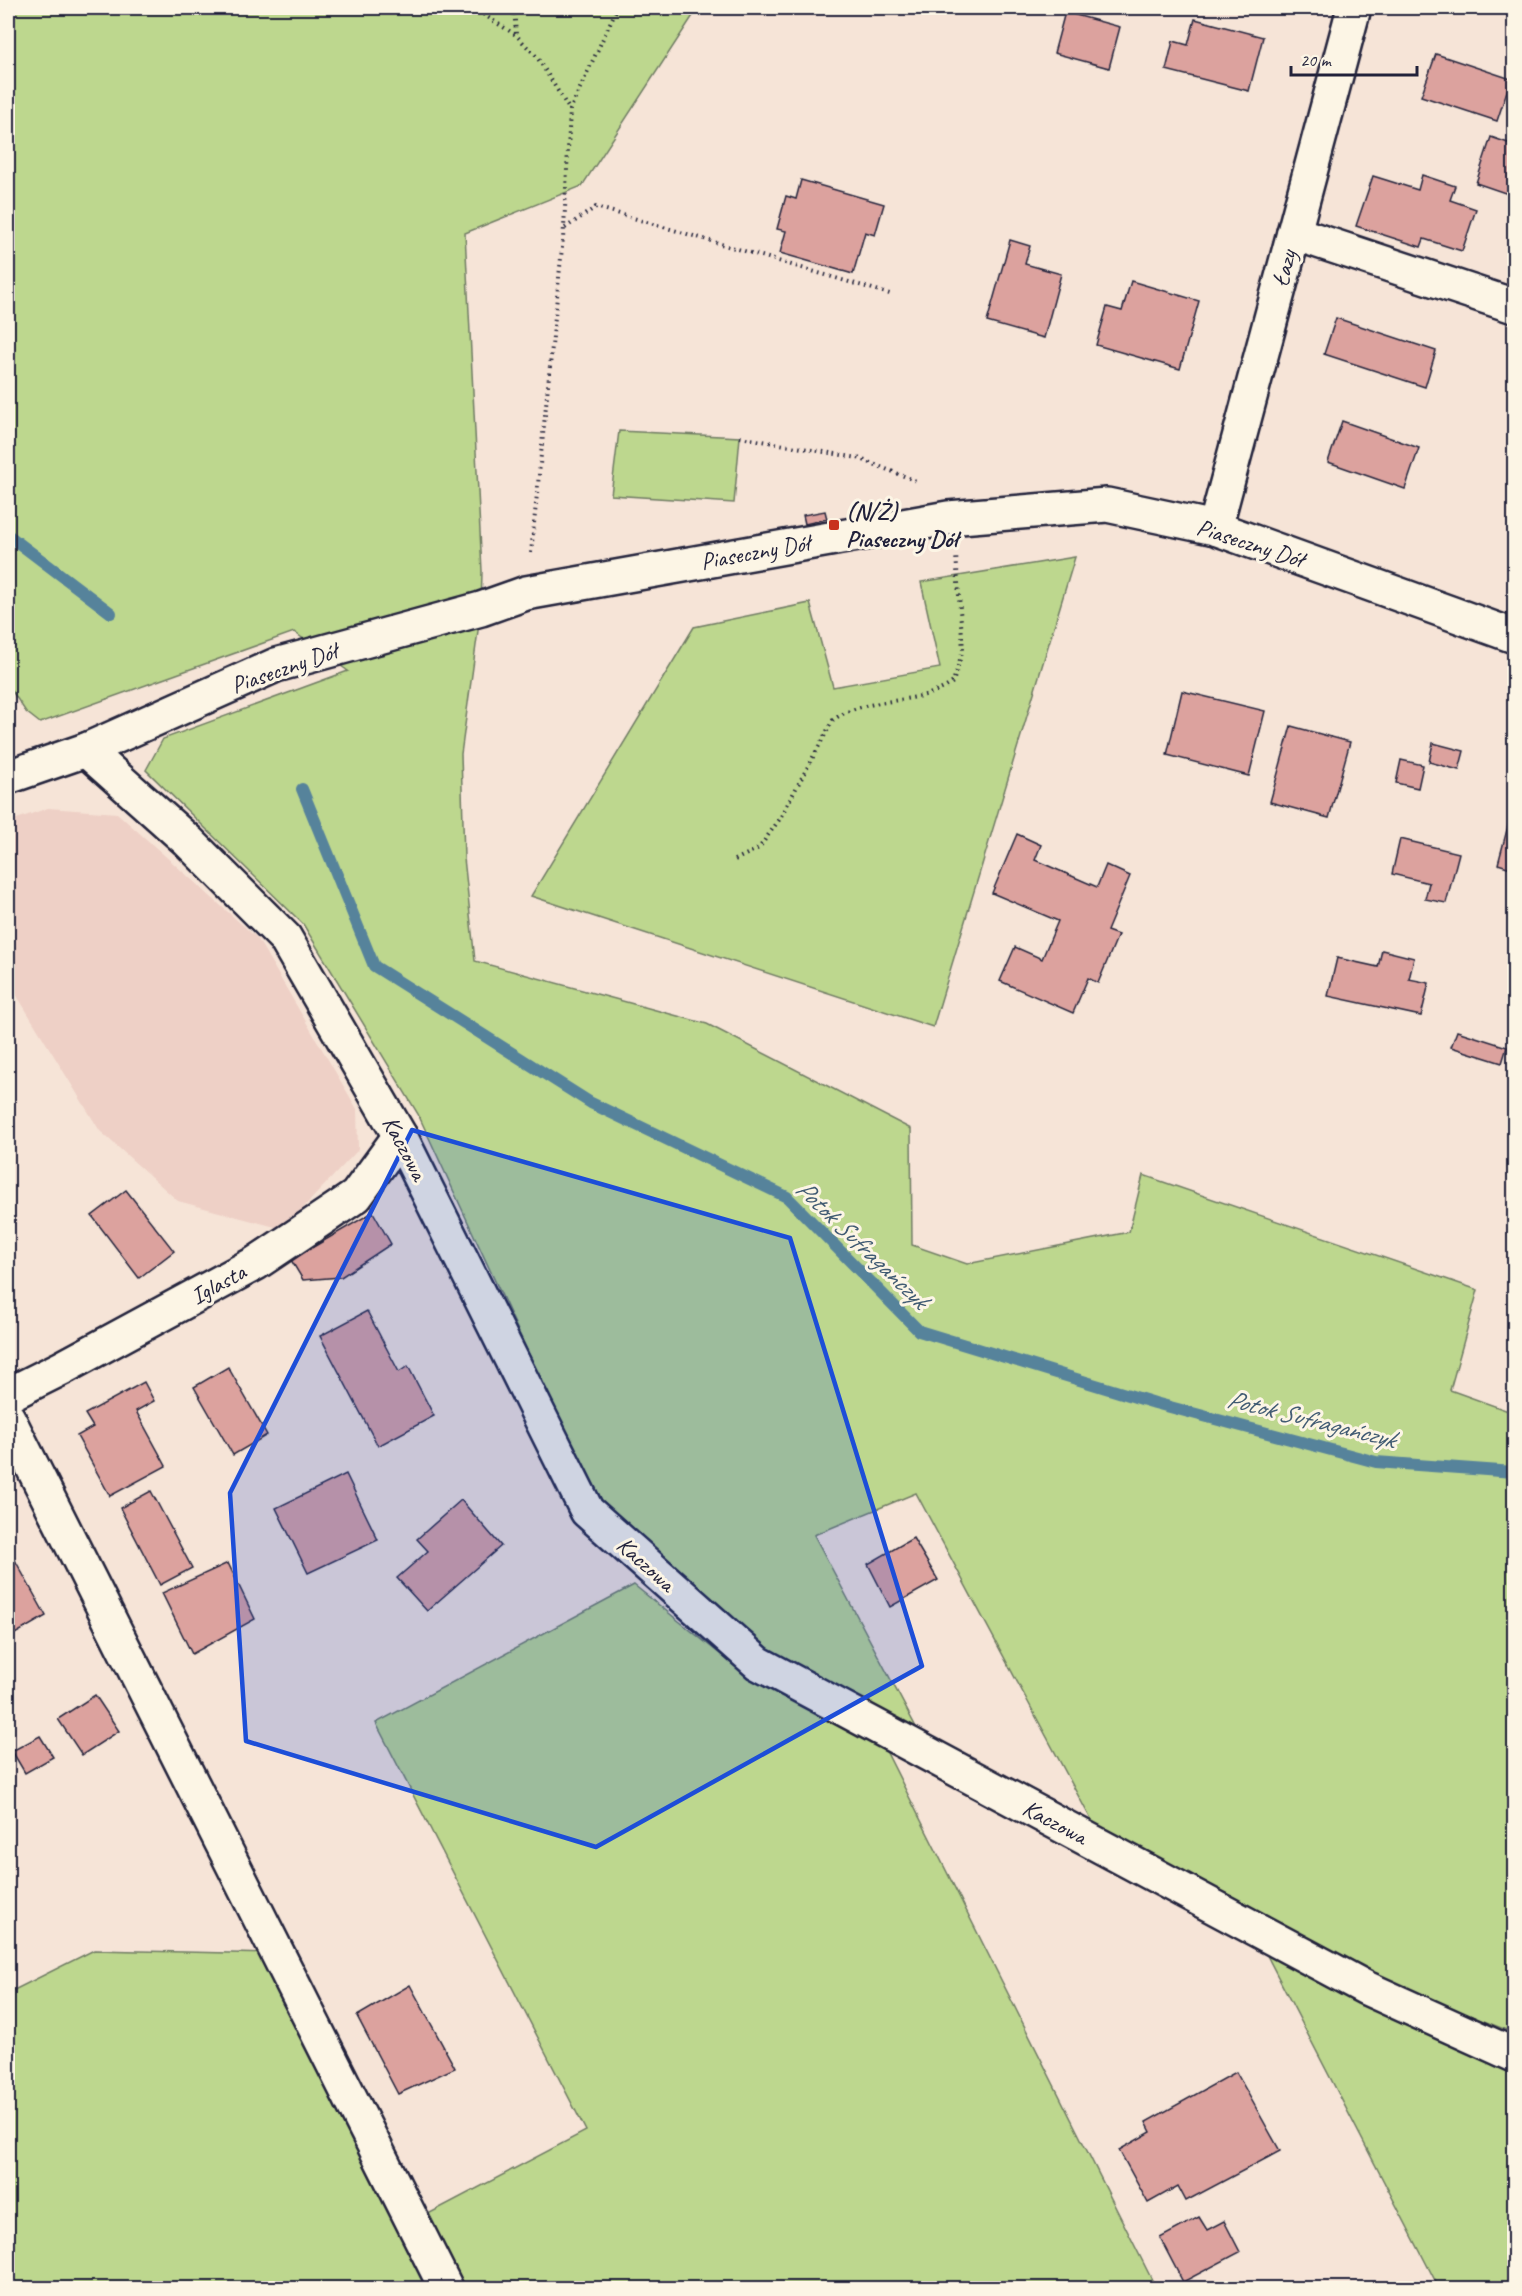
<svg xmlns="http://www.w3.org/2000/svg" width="1522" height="2296" font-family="Caveat,sans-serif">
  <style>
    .built { fill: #eed0c6 }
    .green { fill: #bdd78e; stroke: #707c64; stroke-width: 1.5 }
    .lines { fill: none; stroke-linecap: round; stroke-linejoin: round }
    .stream { stroke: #57839b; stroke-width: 12 }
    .building { fill: #dca29e; stroke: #22223b; stroke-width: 1.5 }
    .minor-casing { stroke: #22223b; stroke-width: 38 }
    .path { stroke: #22223b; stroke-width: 4; stroke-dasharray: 1.5 4.5; stroke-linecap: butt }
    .minor { stroke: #fcf5e5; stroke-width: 33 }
    .marked { fill: #1d4ed8; fill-opacity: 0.2; stroke: #1d4ed8; stroke-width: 4.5; stroke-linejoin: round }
    .poi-dot { fill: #c8321e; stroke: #fcf5e5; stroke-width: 2 }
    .labels { text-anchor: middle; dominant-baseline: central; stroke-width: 6; stroke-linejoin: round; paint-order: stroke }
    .street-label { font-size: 24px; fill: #22223b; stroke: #fcf5e5 }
    .poi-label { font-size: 24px; font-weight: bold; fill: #22223b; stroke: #fcf5e5; text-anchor: start }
    .water-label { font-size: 26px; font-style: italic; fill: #415b73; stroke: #fcf5e5 }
  </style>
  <rect width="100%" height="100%" fill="#f6e4d7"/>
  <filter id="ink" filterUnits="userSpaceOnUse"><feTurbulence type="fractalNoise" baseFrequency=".0167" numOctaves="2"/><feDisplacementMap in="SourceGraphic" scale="12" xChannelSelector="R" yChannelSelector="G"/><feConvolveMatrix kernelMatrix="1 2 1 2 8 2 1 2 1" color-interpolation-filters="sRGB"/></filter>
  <g filter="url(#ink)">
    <path class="built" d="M48,808L117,813L257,938L357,1109L358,1150L283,1229L178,1201L100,1131L8,981V822Z"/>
    <g class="green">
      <path d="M8,8H698L582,186L465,233L482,571L481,609L461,754L464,858L475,961L707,1024L911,1129L912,1245L967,1264L1129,1232L1143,1175L1478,1290L1450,1390L1514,1413V2033L1370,1976L1095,1827L916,1493L814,1535L918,1731L768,1650L598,1504L418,1114L303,924L146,770L163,739L348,671L294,632L40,723L26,712L8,685Z"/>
      <path d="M619,431L740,437L734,503L611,495Z"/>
      <path d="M1075,557L933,1027L531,896L694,627L810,603L833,687L940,668L921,582Z"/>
      <path d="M634,1585L750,1678L881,1741L1156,2288H8V1993L94,1950L276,1954L413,2222L586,2131L376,1723Z"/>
      <path d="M1260,1942L1514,2069V2288H1439Z"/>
    </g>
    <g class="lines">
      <g class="stream">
        <path d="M8,535L111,613"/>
        <path d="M302,789L374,966L591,1103L787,1197L919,1331L1155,1403L1376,1462L1514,1472"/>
      </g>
    </g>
    <g class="building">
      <path d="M1065,12L1120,27L1109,68L1054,53Z"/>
      <path d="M1195,19L1263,37L1249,91L1166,70L1173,41L1188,45Z"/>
      <path d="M1436,54L1511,79L1497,121L1421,96Z"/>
      <path d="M1491,137L1514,145V196L1476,183Z"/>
      <path d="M1422,175L1455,186L1450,200L1476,209L1462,251L1424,239L1421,247L1356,226L1373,176L1418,190Z"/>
      <path d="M801,180L884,204L875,235L865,232L853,274L780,253L786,231L777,229L786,196L796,199Z"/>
      <path d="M1010,240L1030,246L1025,264L1061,274L1044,338L987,322Z"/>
      <path d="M1131,281L1199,301L1180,369L1096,345L1107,307L1122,311Z"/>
      <path d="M1336,318L1436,351L1425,387L1324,354Z"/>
      <path d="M1342,421L1419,448L1405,489L1328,462Z"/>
      <path d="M825,511L827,519L805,524L803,515Z"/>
      <path d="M1182,691L1265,711L1249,776L1167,755Z"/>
      <path d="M1291,726L1350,742L1329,818L1270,802Z"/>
      <path d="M1433,743L1464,751L1459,770L1429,762Z"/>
      <path d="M1401,760L1423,765L1418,788L1396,783Z"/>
      <path d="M1514,803V869L1498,864Z"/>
      <path d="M1017,834L1041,845L1035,860L1097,887L1106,865L1130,876L1107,931L1118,935L1098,983L1088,978L1073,1013L1000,981L1015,947L1042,959L1058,921L992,893Z"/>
      <path d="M1400,839L1459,853L1446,903L1425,899L1429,883L1392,874Z"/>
      <path d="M1382,950L1414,958L1409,979L1429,983L1421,1016L1328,996L1337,958L1378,967Z"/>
      <path d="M1457,1031L1507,1047L1502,1063L1451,1047Z"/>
      <path d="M126,1190L174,1251L139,1278L92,1216Z"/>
      <path d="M373,1212L391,1244L341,1277L303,1280L291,1260Z"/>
      <path d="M367,1311L399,1372L408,1366L434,1416L378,1446L320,1336Z"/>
      <path d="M228,1367L267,1435L233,1455L194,1387Z"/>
      <path d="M144,1382L154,1401L136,1411L166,1466L110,1496L77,1436L93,1427L85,1414Z"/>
      <path d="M346,1474L378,1540L308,1573L276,1508Z"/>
      <path d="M151,1491L192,1568L160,1585L120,1508Z"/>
      <path d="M461,1500L501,1546L427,1611L397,1578L428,1551L417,1539Z"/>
      <path d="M913,1538L938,1580L890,1607L868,1564Z"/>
      <path d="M15,1560L46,1616L8,1638V1564Z"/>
      <path d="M228,1563L255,1619L192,1654L162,1593Z"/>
      <path d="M95,1695L119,1731L82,1755L58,1719Z"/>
      <path d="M40,1736L53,1757L25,1773L12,1751Z"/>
      <path d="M410,1985L455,2068L398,2094L357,2016Z"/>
      <path d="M1236,2072L1280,2151L1186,2201L1178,2186L1148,2203L1119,2150L1151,2132L1146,2122Z"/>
      <path d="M1199,2217L1207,2230L1224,2221L1240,2252L1183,2282L1160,2238Z"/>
    </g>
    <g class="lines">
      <defs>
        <g id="minor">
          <path d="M1294,233L1514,306"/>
          <path d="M1215,528L1354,8"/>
          <path d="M86,750L188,841L285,938L400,1136L587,1511L758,1663L1366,1988L1514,2055"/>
          <path d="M8,777L86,750L276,665L481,609L526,593L948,518L1107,505L1215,528L1514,636"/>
          <path d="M8,1395L62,1368L256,1263L356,1196L400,1136"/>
          <path d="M8,1418L446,2288"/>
        </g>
      </defs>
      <use href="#minor" class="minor-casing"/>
      <g class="path">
        <path d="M473,8L516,35L537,57L569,109"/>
        <path d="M514,8L516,34"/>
        <path d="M565,228L596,207L893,295"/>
        <path d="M740,437L858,458L919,482"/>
        <path d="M531,553L564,228L570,110L617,8"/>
        <path d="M735,860L759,848L779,820L833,720C866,695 924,706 953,682L963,650L956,555"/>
      </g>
      <use href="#minor" class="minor"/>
    </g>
  </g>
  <path class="marked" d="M412,1130L790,1238L922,1666L596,1847L246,1741L230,1493Z"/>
  <rect class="poi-dot" x="828" y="519" width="12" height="12" rx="3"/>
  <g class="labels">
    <g class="street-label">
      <text transform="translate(1284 268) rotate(-75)">Łazy</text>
      <text transform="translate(1250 543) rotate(18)">Piaseczny Dół</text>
      <text transform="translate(755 552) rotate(-10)">Piaseczny Dół</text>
      <text transform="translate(284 668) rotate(-19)">Piaseczny Dół</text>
      <text transform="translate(405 1148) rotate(62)">Kaczowa</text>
      <text transform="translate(218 1284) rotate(-29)">Iglasta</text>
      <text transform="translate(646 1564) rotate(42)">Kaczowa</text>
      <text transform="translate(1055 1822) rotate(28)">Kaczowa</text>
    </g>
    <g class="poi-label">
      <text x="846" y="511">(N/Ż)<tspan x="846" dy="28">Piaseczny Dół</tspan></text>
    </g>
    <g class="water-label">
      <text transform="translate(862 1244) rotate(44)">Potok Sufragańczyk</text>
      <text transform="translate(1311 1419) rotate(14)">Potok Sufragańczyk</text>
    </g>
  </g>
  <rect width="1522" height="2296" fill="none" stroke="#fcf5e5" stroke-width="30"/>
  <rect x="15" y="15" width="1492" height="2266" fill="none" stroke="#22223b" stroke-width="2" filter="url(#ink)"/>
  <path d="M1291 66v9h126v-9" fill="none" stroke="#22223b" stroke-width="3"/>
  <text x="1300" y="66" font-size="18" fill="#22223b" stroke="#fcf5e5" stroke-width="4.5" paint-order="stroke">20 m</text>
</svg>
